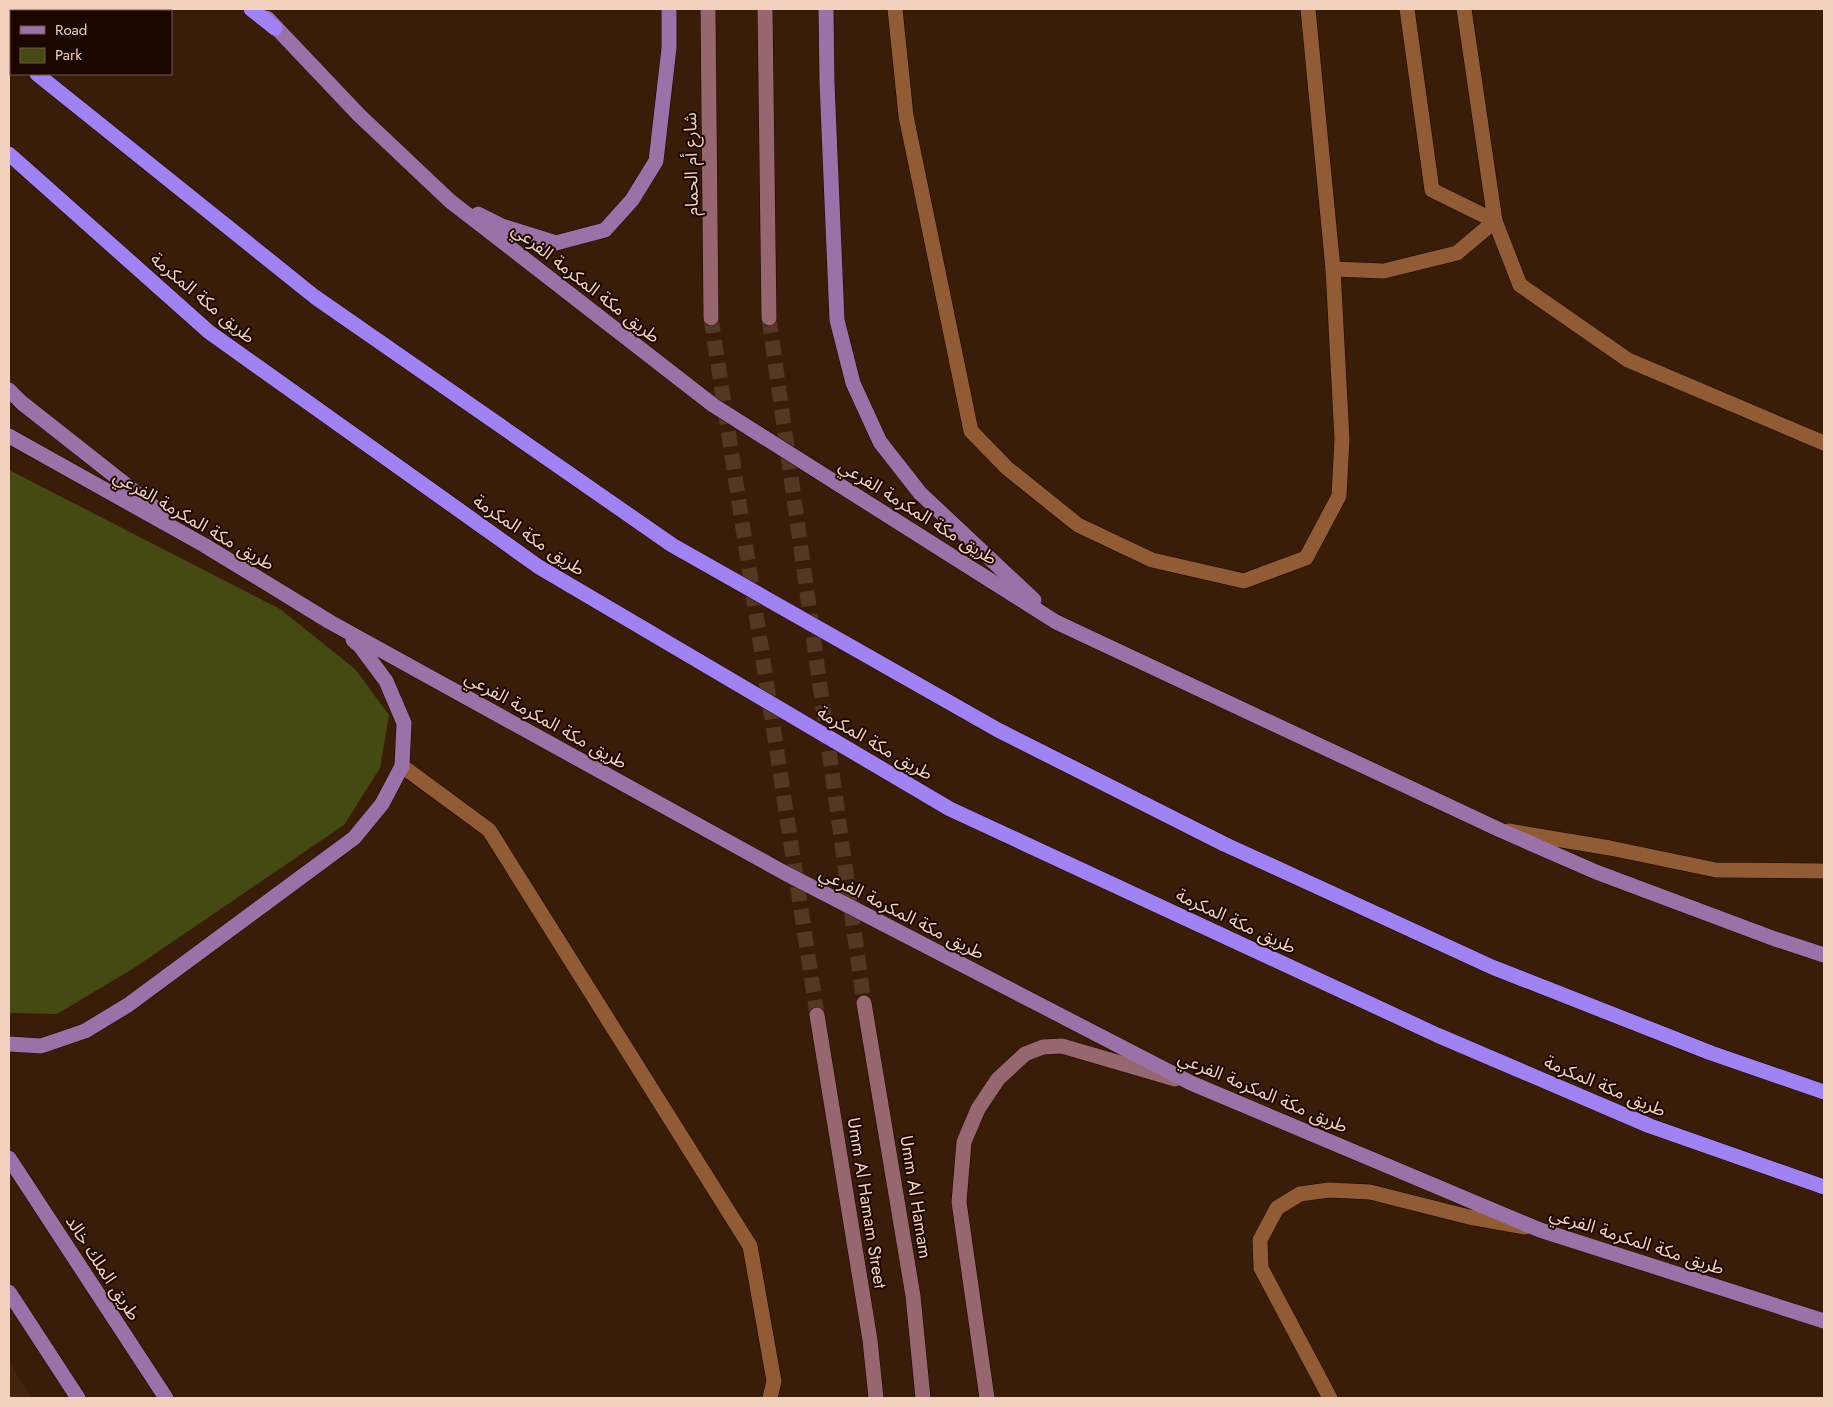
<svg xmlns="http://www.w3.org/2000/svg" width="1833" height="1407" font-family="Jost,'Noto Sans Arabic',sans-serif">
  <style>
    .built { fill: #44240c }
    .green { fill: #454a13 }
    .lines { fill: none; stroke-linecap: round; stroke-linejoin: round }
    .secondary-tunnel { stroke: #553823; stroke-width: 15; stroke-dasharray: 15 8; stroke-linecap: butt }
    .lane-casing { stroke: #1e0600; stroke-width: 16 }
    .street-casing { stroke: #1e0600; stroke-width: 16 }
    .secondary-casing { stroke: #1e0600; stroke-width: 16 }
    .primary-casing { stroke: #1e0600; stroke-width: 16 }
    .highway-casing { stroke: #1e0600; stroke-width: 16 }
    .lane { stroke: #915b35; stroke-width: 15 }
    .street { stroke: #915b35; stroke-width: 15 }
    .secondary { stroke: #96676e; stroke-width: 15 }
    .primary { stroke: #9b72a7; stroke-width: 15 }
    .highway { stroke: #a182f3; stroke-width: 15 }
    .labels { text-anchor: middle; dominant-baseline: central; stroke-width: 4; stroke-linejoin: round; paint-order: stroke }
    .street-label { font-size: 18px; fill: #f2d2be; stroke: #1c0700 }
  </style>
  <rect width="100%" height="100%" fill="#391d08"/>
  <path class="built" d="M9,1362L32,1398H9Z"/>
  <path class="green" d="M9,470L280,609L355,669L389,715L380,768L344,825L134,968L57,1014L9,1013Z"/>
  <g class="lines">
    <g class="secondary-tunnel">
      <path d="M711,318L817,1015"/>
      <path d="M769,318L864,1003"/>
    </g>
    <defs>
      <path id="lane" d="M402,766L489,830L750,1246L774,1381L770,1398"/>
      <g id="street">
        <path d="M895,9L906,116L971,431L1007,468L1078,525L1152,560L1244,581L1306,558L1339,496L1342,439L1333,269L1308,9"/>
        <path d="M1407,9L1432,190L1495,221"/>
        <path d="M1464,9L1495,221L1520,285L1628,360L1824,443"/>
        <path d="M1333,269L1384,271L1457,253L1495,221"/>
        <path d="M1509,831L1610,848L1716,870L1824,871"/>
        <path d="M1330,1398L1261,1268L1260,1240L1277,1208L1300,1194L1329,1190L1370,1192L1469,1217L1525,1227"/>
      </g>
      <g id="secondary">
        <path d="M708,9L711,318"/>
        <path d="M765,9L769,318"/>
        <path d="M864,1003L913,1296L923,1398"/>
        <path d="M817,1015L870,1340L876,1398"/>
        <path d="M987,1398L959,1202L964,1142L978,1109L998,1079L1025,1054L1043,1047L1062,1046L1175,1079"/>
      </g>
      <g id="primary">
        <path d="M826,9L827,83L837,320L853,383L880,442L920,493L1034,600"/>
        <path d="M267,18L359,115L450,201L713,405L1056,622L1500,830L1596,872L1775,939L1824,955"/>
        <path d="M478,214L502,226L556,243L605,230L632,200L656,161L669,48V9"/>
        <path d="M9,390L22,403L167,517"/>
        <path d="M9,436L204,545L330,622L783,872L1191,1083L1540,1230L1824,1321"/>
        <path d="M9,1044L41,1046L85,1031L128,1005L354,838L382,804L402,766L404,723L386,681L360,646L353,640"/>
        <path d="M9,1158L166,1398"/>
        <path d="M9,1292L78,1398"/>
      </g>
      <g id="highway">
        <path d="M251,9L275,28"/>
        <path d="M9,51L11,53"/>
        <path d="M37,74L315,297L672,545L998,730L1224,844L1492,967L1711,1053L1824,1092"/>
        <path d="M9,154L209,332L539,567L950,809L1437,1035L1650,1126L1824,1187"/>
      </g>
    </defs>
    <use href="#lane" class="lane-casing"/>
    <use href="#street" class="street-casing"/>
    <use href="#secondary" class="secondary-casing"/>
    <use href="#primary" class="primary-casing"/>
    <use href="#highway" class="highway-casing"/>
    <use href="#lane" class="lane"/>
    <use href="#street" class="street"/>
    <use href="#secondary" class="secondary"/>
    <use href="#primary" class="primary"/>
    <use href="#highway" class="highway"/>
  </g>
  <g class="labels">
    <g class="street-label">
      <text transform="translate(691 164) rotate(-91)">شارع أم الحمام</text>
      <text transform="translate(586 283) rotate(38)">طريق مكة المكرمة الفرعي</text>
      <text transform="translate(203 298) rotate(40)">طريق مكة المكرمة</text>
      <text transform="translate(918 512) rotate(32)">طريق مكة المكرمة الفرعي</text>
      <text transform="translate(194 520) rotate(30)">طريق مكة المكرمة الفرعي</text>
      <text transform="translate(529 535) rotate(34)">طريق مكة المكرمة</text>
      <text transform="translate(546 720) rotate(29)">طريق مكة المكرمة الفرعي</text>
      <text transform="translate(875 743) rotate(30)">طريق مكة المكرمة</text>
      <text transform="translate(902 913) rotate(27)">طريق مكة المكرمة الفرعي</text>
      <text transform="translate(1236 921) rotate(25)">طريق مكة المكرمة</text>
      <text transform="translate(1605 1086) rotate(23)">طريق مكة المكرمة</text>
      <text transform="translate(1263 1092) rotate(23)">طريق مكة المكرمة الفرعي</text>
      <text transform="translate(916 1197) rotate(81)">Umm Al Hamam</text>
      <text transform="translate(867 1203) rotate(81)">Umm Al Hamam Street</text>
      <text transform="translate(1637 1241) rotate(18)">طريق مكة المكرمة الفرعي</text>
      <text transform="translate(103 1268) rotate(57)">طريق الملك خالد</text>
    </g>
  </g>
  <rect width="1833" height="1407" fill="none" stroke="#f2d2be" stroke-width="20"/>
  <rect x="10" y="10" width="162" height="65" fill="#1c0700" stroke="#72584c"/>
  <rect x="20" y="26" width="25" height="8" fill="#9b72a7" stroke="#72584c"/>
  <text x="55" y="35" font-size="15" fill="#f2d2be">Road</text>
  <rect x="20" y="48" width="25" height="15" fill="#454a13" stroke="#72584c"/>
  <text x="55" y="60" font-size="15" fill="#f2d2be">Park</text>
</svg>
